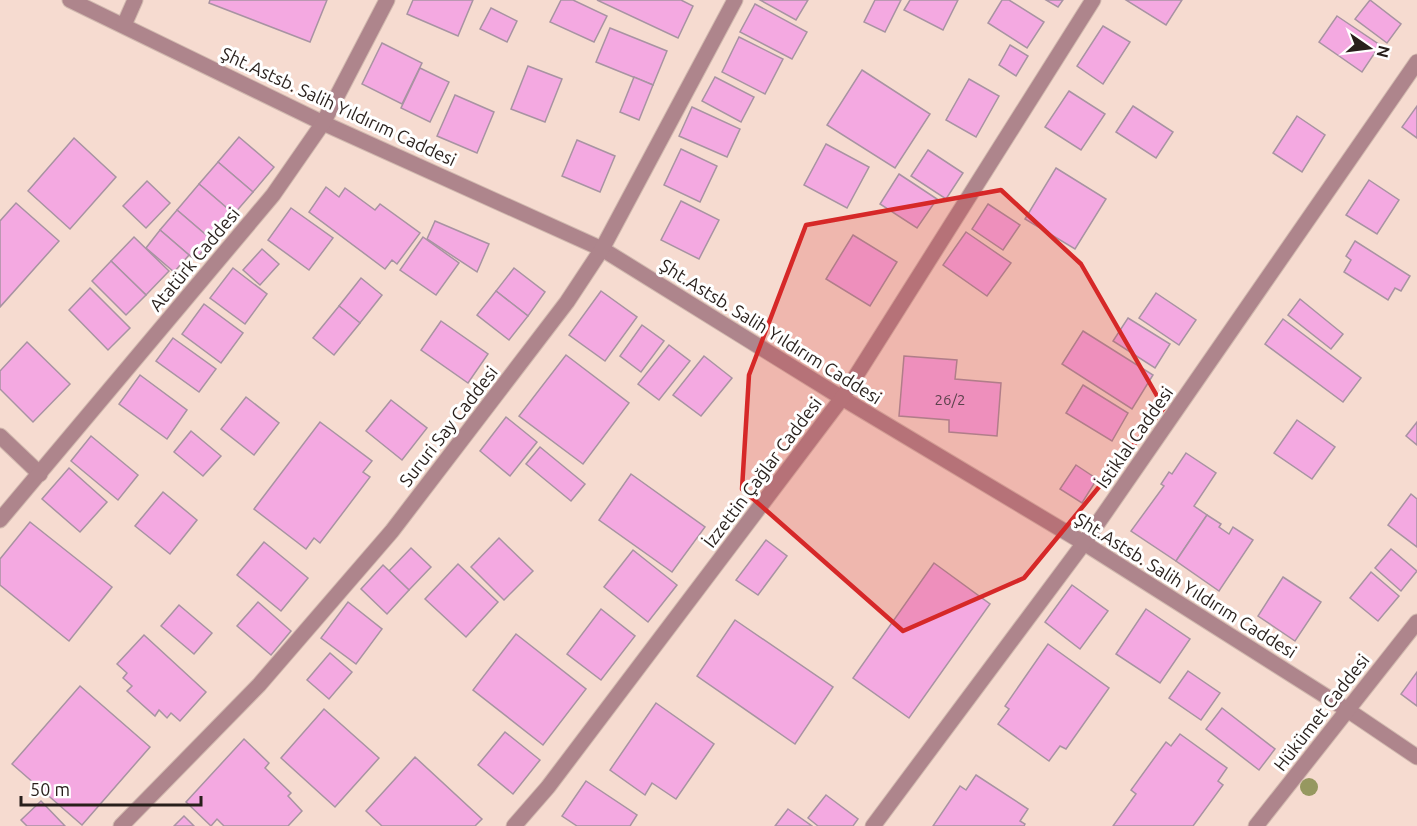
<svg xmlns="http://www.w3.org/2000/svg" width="1417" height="826" font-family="Ubuntu,sans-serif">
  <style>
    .building { fill: #f4a9e1; stroke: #a893a2; stroke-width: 1.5 }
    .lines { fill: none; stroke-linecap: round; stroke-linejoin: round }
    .minor-casing { stroke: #d1b9af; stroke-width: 17 }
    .tertiary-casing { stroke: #d1b9af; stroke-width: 17 }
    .minor { stroke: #ae858c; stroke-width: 15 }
    .tertiary { stroke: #ae858c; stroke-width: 15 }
    .tree { fill: #969860 }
    .marked { fill: #d62828; fill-opacity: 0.2; stroke: #d62828; stroke-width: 4.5; stroke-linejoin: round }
    .labels { text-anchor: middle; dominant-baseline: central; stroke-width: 6; stroke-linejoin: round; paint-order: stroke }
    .number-label { font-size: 15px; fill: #5b424c }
    .street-label { font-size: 18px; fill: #281f1b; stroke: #fff }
  </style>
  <rect width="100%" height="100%" fill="#f6dbd0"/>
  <g class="building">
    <path d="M210,0H327L310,42L209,3Z"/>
    <path d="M413,0H473L458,36L407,14Z"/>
    <path d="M561,0H573L607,16L594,42L550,22Z"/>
    <path d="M597,0H681L693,6L678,38Z"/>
    <path d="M760,0H808L796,20Z"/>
    <path d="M875,0H901L885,32L864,22Z"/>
    <path d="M910,0H958L943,30L904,10Z"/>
    <path d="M1002,0H1009L1044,22L1027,48L988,23Z"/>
    <path d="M1046,0H1063L1058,7Z"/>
    <path d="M1126,0H1182L1166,25Z"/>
    <path d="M1370,0L1401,24L1387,43L1355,19Z"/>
    <path d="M755,4L807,32L792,59L740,32Z"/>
    <path d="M491,8L517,21L507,42L480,29Z"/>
    <path d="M1337,16L1380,45L1362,72L1319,42Z"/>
    <path d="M1103,26L1130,42L1103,84L1077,66Z"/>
    <path d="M610,28L667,51L653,85L596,62Z"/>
    <path d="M739,37L783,59L765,94L722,72Z"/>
    <path d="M382,43L422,63L402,104L362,84Z"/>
    <path d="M1010,45L1028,56L1016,76L999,65Z"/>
    <path d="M528,66L562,79L545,122L511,109Z"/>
    <path d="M420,68L449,82L430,122L401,108Z"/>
    <path d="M862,70L930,114L895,168L827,125Z"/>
    <path d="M634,77L653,85L639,120L620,112Z"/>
    <path d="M715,77L754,97L741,122L702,101Z"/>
    <path d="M969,79L999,96L976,137L946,120Z"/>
    <path d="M1069,91L1105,114L1081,150L1045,127Z"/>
    <path d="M455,95L494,112L477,153L437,136Z"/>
    <path d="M1133,106L1173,132L1156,158L1116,132Z"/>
    <path d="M1417,106V138L1402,127Z"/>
    <path d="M692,107L740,129L727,157L679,136Z"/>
    <path d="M1297,116L1325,135L1302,172L1273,153Z"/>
    <path d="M239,137L274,167L253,192L218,162Z"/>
    <path d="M74,138L116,177L70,229L28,191Z"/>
    <path d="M577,140L615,156L600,192L562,176Z"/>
    <path d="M826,144L869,167L847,208L804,185Z"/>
    <path d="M681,149L717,166L700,202L664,185Z"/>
    <path d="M928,150L963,173L946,199L911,176Z"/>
    <path d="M218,162L253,192L234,214L199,184Z"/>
    <path d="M1056,168L1106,199L1075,249L1025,219Z"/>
    <path d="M899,174L937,199L917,228L880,204Z"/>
    <path d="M1369,180L1399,200L1377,234L1346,215Z"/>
    <path d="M147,181L170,203L146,228L123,206Z"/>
    <path d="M199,184L234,214L212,240L177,210Z"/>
    <path d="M326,187L339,197L345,188L375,210L380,204L420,233L397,264L392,260L385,269L309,212Z"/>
    <path d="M681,201L719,220L699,259L661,240Z"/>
    <path d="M16,203L59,241L0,307V221Z"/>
    <path d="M988,204L1020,225L1003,250L972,229Z"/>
    <path d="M291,208L333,238L309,270L268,240Z"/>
    <path d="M177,210L212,240L195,260L160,230Z"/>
    <path d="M435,221L489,244L477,272L427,239Z"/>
    <path d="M160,230L189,255L174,272L146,248Z"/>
    <path d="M966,232L1011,263L987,296L943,265Z"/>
    <path d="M853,235L897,262L870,306L826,279Z"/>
    <path d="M134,237L169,271L146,295L111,261Z"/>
    <path d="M423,237L459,263L436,295L400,270Z"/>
    <path d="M1355,241L1410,276L1401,291L1395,288L1388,300L1344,272L1351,260L1346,256Z"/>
    <path d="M262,249L279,264L260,285L243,270Z"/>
    <path d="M111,261L146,295L126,315L92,281Z"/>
    <path d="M233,268L267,294L245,324L210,298Z"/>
    <path d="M514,268L545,292L528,316L496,291Z"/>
    <path d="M361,278L382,295L360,323L339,306Z"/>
    <path d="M90,288L130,328L108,350L69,310Z"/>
    <path d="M496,291L528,316L509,340L477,315Z"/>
    <path d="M601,291L637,317L605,361L569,335Z"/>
    <path d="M1156,293L1196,320L1179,345L1139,318Z"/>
    <path d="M1300,299L1343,334L1331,349L1288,315Z"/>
    <path d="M204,304L243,333L221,363L182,334Z"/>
    <path d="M339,306L360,323L334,355L313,338Z"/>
    <path d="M1128,318L1170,344L1155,368L1113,341Z"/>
    <path d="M1283,319L1361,378L1343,402L1265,344Z"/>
    <path d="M441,321L488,354L468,383L421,350Z"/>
    <path d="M642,325L664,341L641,372L620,356Z"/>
    <path d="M1083,331L1153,375L1132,409L1062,364Z"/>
    <path d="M173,338L216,369L199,392L156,361Z"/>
    <path d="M27,342L70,384L33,422L0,389V371Z"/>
    <path d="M669,345L690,361L659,400L638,384Z"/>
    <path d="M566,355L629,403L583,464L519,416Z"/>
    <path d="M704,356L732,378L701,416L673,395Z"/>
    <path d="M904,356L957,360L955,379L1001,383L997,436L949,432V420L899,416Z"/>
    <path d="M140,375L187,410L167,439L119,404Z"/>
    <path d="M1083,385L1128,413L1112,441L1066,413Z"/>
    <path d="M246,397L279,423L254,455L221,429Z"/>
    <path d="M391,400L427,428L402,460L366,431Z"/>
    <path d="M506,417L537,442L510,476L480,451Z"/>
    <path d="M1297,420L1335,447L1312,479L1274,453Z"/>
    <path d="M320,422L372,461L363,472L370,477L320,543L314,538L306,549L254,509Z"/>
    <path d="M1417,422V445L1406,436Z"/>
    <path d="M191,431L221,456L203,476L174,452Z"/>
    <path d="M91,436L138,475L118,500L71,461Z"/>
    <path d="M540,447L585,484L571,501L526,464Z"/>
    <path d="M1186,453L1216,473L1194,506L1207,515L1176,561L1131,531L1164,486L1161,484L1169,472L1172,474Z"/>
    <path d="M1076,465L1097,479L1082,503L1060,489Z"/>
    <path d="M69,468L107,502L80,532L42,499Z"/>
    <path d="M631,474L705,527L672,572L599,520Z"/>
    <path d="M163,492L197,520L170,554L135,526Z"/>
    <path d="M1411,494L1417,499V547L1388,525Z"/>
    <path d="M1207,515L1221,524L1219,527L1229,534L1233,527L1253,540L1219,591L1176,561Z"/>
    <path d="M30,522L112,587L69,641L0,585V559Z"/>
    <path d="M499,538L533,571L504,600L471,567Z"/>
    <path d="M766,540L787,556L758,595L736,580Z"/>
    <path d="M264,542L308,578L281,611L237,575Z"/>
    <path d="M411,548L431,567L409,590L389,571Z"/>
    <path d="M1391,549L1417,571L1401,591L1375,568Z"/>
    <path d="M633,550L677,585L648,622L604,587Z"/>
    <path d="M934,563L990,604L909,718L853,678Z"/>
    <path d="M458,564L498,602L466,637L425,599Z"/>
    <path d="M383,565L409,590L387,614L361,589Z"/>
    <path d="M1371,572L1399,596L1378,621L1350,598Z"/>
    <path d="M1283,577L1321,602L1295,641L1258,616Z"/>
    <path d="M1072,585L1108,611L1080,649L1045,622Z"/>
    <path d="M258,602L291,631L271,655L237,626Z"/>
    <path d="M348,602L382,629L356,664L321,638Z"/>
    <path d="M179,605L212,633L194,654L161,626Z"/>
    <path d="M601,609L635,636L601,680L567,654Z"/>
    <path d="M1146,609L1190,639L1160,683L1116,654Z"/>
    <path d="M735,620L833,687L795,744L697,676Z"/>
    <path d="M516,634L586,689L543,745L473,690Z"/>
    <path d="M144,635L206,692L180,721L171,713L167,718L159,710L155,716L127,691L132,686L123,678L127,673L117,664Z"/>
    <path d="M1048,644L1109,688L1066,749L1060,746L1049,761L998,724L1009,709L1005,706Z"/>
    <path d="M330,653L352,672L329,699L307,680Z"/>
    <path d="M1188,671L1220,693L1201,720L1169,698Z"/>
    <path d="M1417,672V706L1401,694Z"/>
    <path d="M80,686L150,747L82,825L12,764Z"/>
    <path d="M656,703L714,744L676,799L652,783L645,795L610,770Z"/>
    <path d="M1222,708L1275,749L1259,770L1206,729Z"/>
    <path d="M324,709L379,758L335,807L281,758Z"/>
    <path d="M505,732L540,760L513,794L478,765Z"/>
    <path d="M1180,734L1227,768L1218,781L1223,785L1193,826H1113L1136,794L1131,790L1166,742L1171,746Z"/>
    <path d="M244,739L269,763L265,768L291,793L288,796L302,811L288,826H224L217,819L211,826L186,802Z"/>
    <path d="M415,757L482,819L475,826H382L366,811Z"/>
    <path d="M976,775L1028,809L1020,821L1025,824L1024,826H933L960,786L966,790Z"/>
    <path d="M586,781L637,815L630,826H577L562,816Z"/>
    <path d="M826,795L858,819L853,826H818L808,818Z"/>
    <path d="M41,801L65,826H27L21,820Z"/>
    <path d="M788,809L812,826H775Z"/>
    <path d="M184,816L194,826H174Z"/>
  </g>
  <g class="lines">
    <defs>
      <path id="minor" d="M0,436L40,474"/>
      <g id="tertiary">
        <path d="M70,0L323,123L602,249L842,398L1084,543L1346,709L1417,757"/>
        <path d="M124,25L135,0"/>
        <path d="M0,520L273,195L323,123L387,0"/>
        <path d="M121,826L259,685L392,531L567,302L602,249L735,0"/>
        <path d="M514,826L548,787L842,398L1093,0"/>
        <path d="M873,826L1084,543L1417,62"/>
        <path d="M1256,826L1417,622"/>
      </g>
    </defs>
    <use href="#minor" class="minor-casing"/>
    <use href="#tertiary" class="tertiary-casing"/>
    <use href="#minor" class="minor"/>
    <use href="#tertiary" class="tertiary"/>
  </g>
  <circle class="tree" cx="1309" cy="787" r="9"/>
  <path class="marked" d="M1001,190L1081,264L1164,408L1024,578L903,631L742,489L749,375L806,225Z"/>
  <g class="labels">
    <g class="number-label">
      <text x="950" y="399">26/2</text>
    </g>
    <g class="street-label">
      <text transform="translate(339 106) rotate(25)">Şht.Astsb. Salih Yıldırım Caddesi</text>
      <text transform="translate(194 259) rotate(-50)">Atatürk Caddesi</text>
      <text transform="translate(771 331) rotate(32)">Şht.Astsb. Salih Yıldırım Caddesi</text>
      <text transform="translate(448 426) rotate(-52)">Sururi Say Caddesi</text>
      <text transform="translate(1134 437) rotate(-55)">İstiklal Caddesi</text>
      <text transform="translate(762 472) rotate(-53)">İzzettin Çağlar Caddesi</text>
      <text transform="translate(1186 585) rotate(32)">Şht.Astsb. Salih Yıldırım Caddesi</text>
      <text transform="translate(1321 712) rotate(-52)">Hükümet Caddesi</text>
    </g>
  </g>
  <g transform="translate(1369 48) rotate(104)" stroke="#ffffff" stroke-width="4.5" paint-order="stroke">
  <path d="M0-4.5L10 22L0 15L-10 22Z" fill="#281f1b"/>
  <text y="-9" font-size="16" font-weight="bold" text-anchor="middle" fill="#281f1b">N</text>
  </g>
  <path d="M21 796v9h180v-9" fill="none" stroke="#281f1b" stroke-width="3"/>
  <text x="30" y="796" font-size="18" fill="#281f1b" stroke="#ffffff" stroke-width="4.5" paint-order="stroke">50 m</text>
</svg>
